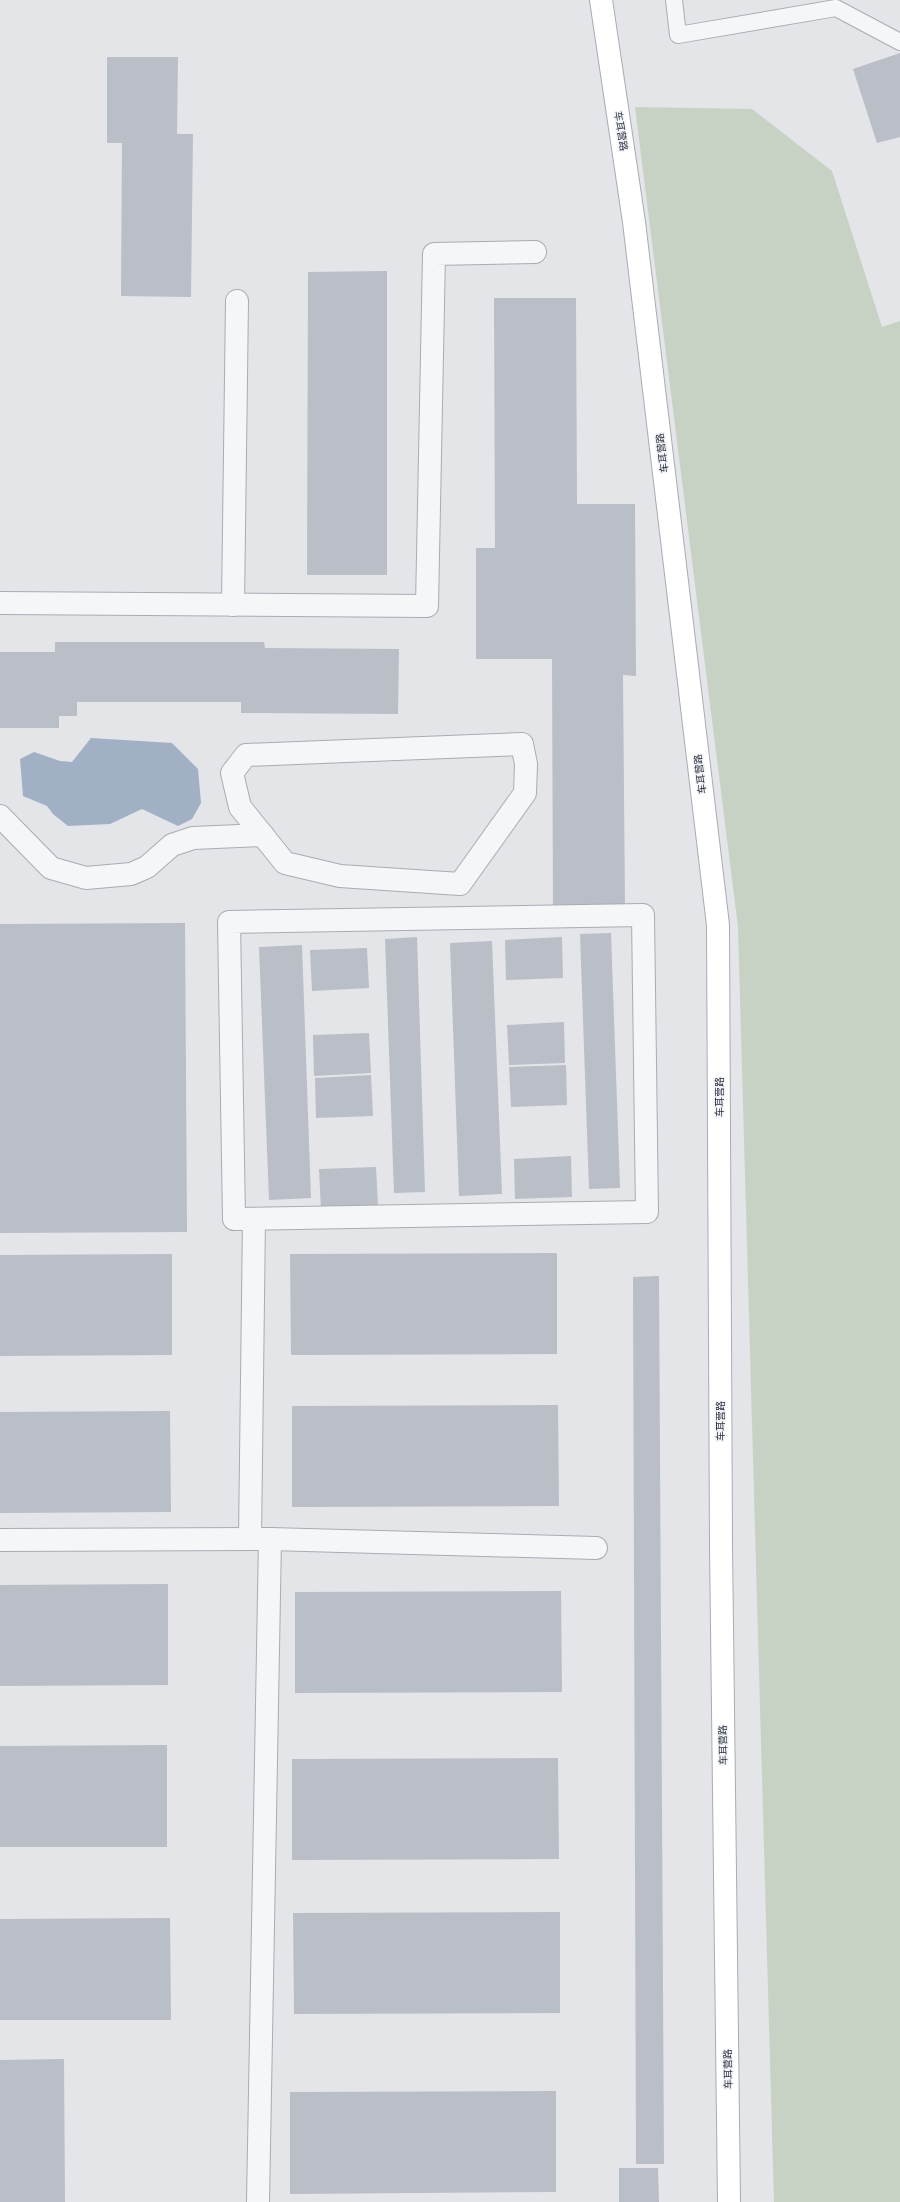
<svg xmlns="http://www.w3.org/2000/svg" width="900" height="2202" font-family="'PT Sans Narrow','Noto Sans SC',sans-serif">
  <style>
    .green { fill: #c7d2c5 }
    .water { fill: #a2b0c5 }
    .building { fill: #babec6 }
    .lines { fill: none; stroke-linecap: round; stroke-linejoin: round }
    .lane-casing { stroke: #a8acb3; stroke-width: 18 }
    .street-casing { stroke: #a8acb3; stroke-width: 24 }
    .secondary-casing { stroke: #a8acb3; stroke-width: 24 }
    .lane { stroke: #f5f6f8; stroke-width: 16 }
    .street { stroke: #f5f6f8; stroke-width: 22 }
    .secondary { stroke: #fff; stroke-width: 22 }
    .labels { text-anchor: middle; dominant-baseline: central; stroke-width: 3; stroke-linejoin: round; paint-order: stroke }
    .street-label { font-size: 10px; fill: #2c3240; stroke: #f2f4f7 }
  </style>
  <rect width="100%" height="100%" fill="#e3e5e9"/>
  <path class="green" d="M635,107L752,109L832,171L882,327L900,321V2202H774L738,927Z"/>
  <path class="water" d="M91,738L172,743L198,769L201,803L192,819L178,826L142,809L110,824L68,826L53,814L47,806L23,796L20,759L34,752L60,761L72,762Z"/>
  <g class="building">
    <path d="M900,53V137L877,143L853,69Z"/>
    <path d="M107,57H178L177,134H193L191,297L121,296L122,143H107Z"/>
    <path d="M387,271V575H307L308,272Z"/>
    <path d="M494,298H576L577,504H635L636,676L623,675L625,909H553L552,659H476V548H495Z"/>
    <path d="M55,642H264L265,648L399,649L398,714L241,713V702H77V716H59V728H0V652H55Z"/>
    <path d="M185,923L187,1232L0,1233V924Z"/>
    <path d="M611,933L620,1188L589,1189L580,934Z"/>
    <path d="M417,937L425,1192L394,1193L385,939Z"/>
    <path d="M562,937L563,978L506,980L505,940Z"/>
    <path d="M492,941L502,1194L459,1196L450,943Z"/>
    <path d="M302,945L311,1198L269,1200L259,947Z"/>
    <path d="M367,948L369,988L312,991L310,950Z"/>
    <path d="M564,1022L565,1063L509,1065L507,1025Z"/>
    <path d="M369,1033L371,1073L314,1076L313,1035Z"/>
    <path d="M566,1065L567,1105L511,1107L509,1067Z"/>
    <path d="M371,1075L373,1116L316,1118L315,1078Z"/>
    <path d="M571,1156L572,1197L515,1199L514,1159Z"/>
    <path d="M376,1167L378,1207L321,1210L319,1169Z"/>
    <path d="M557,1253V1354L291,1355L290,1254Z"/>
    <path d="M172,1254V1355L0,1356V1255Z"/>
    <path d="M659,1276L664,2164H636L633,1277Z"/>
    <path d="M558,1405L559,1506L292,1507V1406Z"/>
    <path d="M170,1411L171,1512L0,1513V1412Z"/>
    <path d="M168,1584V1685L0,1686V1585Z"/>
    <path d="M561,1591L562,1692L295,1693V1592Z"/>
    <path d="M167,1745V1847H0V1746Z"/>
    <path d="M558,1758L559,1859L292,1860V1759Z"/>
    <path d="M560,1912V2013L294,2014L293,1913Z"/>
    <path d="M170,1918L171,2020H0V1919Z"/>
    <path d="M64,2059L65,2202H0V2060Z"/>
    <path d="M556,2091V2192L290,2194V2092Z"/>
    <path d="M619,2168H658L659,2202H619Z"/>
  </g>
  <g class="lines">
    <defs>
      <path id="lane" d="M674,0L678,35L836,8L900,42"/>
      <g id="street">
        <path d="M0,603L427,606L434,254L535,252"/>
        <path d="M233,605L237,301"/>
        <path d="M522,744L526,764L525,793L460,884L340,876L285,863L240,807L232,773L246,755Z"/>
        <path d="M0,816L51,868L86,878L131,874L147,867L172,845L193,838L263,835"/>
        <path d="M643,915L647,1212L234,1219L229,922Z"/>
        <path d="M250,1539L254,1219"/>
        <path d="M0,1540L270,1539L596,1548"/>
        <path d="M258,2202L270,1539"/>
      </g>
      <path id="secondary" d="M601,0L634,222L718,925L721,1545L729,2202"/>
    </defs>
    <use href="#lane" class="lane-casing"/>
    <use href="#street" class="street-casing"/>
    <use href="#secondary" class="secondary-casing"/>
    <use href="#lane" class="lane"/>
    <use href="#street" class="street"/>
    <use href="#secondary" class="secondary"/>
  </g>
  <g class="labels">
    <g class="street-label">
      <text transform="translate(621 131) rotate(81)">车耳营路</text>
      <text transform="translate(662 453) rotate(-97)">车耳营路</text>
      <text transform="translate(700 774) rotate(-97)">车耳营路</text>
      <text transform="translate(719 1097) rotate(-90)">车耳营路</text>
      <text transform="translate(720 1421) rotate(-90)">车耳营路</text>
      <text transform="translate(723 1745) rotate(-91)">车耳营路</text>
      <text transform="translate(728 2069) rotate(-91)">车耳营路</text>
    </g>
  </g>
</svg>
